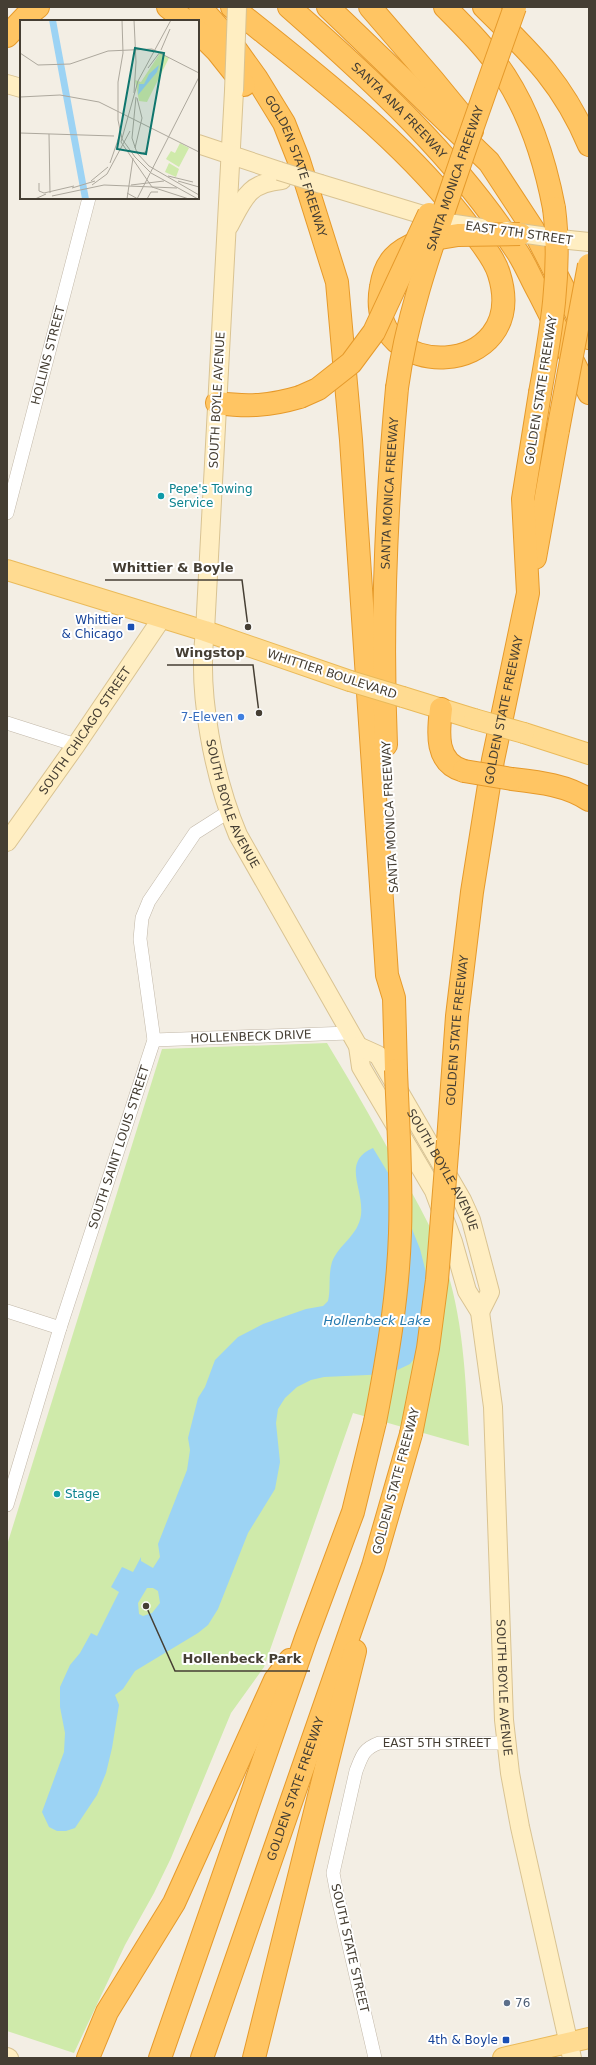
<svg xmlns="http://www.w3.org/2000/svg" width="596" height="2065" font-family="'DejaVu Sans',sans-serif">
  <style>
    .green { fill: #cfeaaa }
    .water { fill: #9cd3f4; fill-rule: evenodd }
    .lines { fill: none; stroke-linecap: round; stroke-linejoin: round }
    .street-casing { stroke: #c2b8a9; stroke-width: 14 }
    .secondary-casing { stroke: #d9c392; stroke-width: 20 }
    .primary-casing { stroke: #eaba5a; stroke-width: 22 }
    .highway-casing { stroke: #e69a2b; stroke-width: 24 }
    .street { stroke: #fff; stroke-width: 13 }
    .secondary { stroke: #ffeec2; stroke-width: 18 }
    .primary { stroke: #ffdb91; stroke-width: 20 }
    .highway { stroke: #ffc563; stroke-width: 22 }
    .secondary-bridge-casing { stroke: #d9c392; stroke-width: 20; stroke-linecap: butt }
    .primary-bridge-casing { stroke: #eaba5a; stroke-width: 22; stroke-linecap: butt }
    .highway-bridge-casing { stroke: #e69a2b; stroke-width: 24; stroke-linecap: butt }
    .secondary-bridge { stroke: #ffeec2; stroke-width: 18 }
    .primary-bridge { stroke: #ffdb91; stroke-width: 20 }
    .highway-bridge { stroke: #ffc563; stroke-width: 22 }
    .culture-dot { fill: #0f9aa8; stroke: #fff; stroke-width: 1.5 }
    .transit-dot { fill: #1a4fb4; stroke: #fff; stroke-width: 1.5 }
    .shop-dot { fill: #3f7fe0; stroke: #fff; stroke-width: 1.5 }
    .service-dot { fill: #5c6f8a; stroke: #fff; stroke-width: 1.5 }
    .labels { text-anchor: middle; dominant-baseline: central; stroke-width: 4; stroke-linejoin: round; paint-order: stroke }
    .street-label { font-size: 12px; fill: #453e33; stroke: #fff }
    .culture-label { font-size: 12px; fill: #0d838f; stroke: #fff; text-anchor: start }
    .transit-label { font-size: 12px; fill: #164399; stroke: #fff; text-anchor: end }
    .shop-label { font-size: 12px; fill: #366cbe; stroke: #fff; text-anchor: end }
    .service-label { font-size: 12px; fill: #4e5e75; stroke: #fff; text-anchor: start }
    .water-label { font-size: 13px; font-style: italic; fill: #267aaf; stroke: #fff }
    .inset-road { fill: none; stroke: #ada89d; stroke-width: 1 }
    .view { fill: #0f766e; fill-opacity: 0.15; stroke: #0f766e; stroke-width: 2 }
    .inset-edge { fill: none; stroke: #453e33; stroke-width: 2 }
    .leader { fill: none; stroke: #453e33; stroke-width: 1.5 }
    .callout-dot { fill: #453e33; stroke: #fff; stroke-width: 1.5 }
    .callout-label { font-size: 13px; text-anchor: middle; font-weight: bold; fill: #453e33; stroke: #fff; stroke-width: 4; stroke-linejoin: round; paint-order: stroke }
  </style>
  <rect width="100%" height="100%" fill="#f3eee4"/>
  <path class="green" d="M327,1043C355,1089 381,1135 406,1182C419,1206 433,1230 442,1255C464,1316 466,1382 469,1446L353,1413L264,1667L231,1713L171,1858L154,1893L125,1945L74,2053L7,2031V1545L162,1049Z"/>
  <path class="water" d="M373,1148L393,1181L420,1249L432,1296L425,1345L410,1364L389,1374L324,1377L311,1380L297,1387L285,1398L278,1409L276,1423L280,1462L275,1489L248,1533L218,1609L208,1625L198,1633L135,1671L123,1689L115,1695L119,1705L112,1748L106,1773L97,1795L75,1828L66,1831H57L49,1827L42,1812L64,1752L65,1733L60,1707V1687L70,1665L80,1653L91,1633L97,1636L119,1592L111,1587L122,1567L133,1572L141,1557V1561L153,1568L160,1557L158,1544L187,1470L190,1450L188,1438L198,1398L205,1387L215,1360L238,1337L263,1324L306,1309L323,1306L328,1301C331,1289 328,1275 332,1262C339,1244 358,1236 361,1215C364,1188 341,1162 373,1148ZM147,1588H153L158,1591L160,1603L152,1613L143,1616L139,1614L138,1603Z"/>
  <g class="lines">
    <defs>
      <g id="street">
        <path id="s1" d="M7,513L89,198"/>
        <path d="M7,723L76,745"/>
        <path id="s2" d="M154,1040L349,1033"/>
        <path d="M7,1311L60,1328"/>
        <path id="s3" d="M7,1505L60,1328L154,1040L140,939L142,918L149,901L195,833L228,812"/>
        <path id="s4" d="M375,2058L337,1894L333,1873L356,1771C362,1756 363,1749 379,1743H506"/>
      </g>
      <g id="secondary">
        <path d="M7,84L21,88"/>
        <path id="s5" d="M234,91L205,631C197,693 214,778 238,835L358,1046L361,1067L434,1191L453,1242L467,1291L480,1312L493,1407L504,1720L510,1773L520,1827L572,2058"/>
        <path d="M198,144L279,171"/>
        <path d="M321,184L440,220"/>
        <path d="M229,226C244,198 248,183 282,180"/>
        <path d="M569,240L589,242"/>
        <path id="s6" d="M7,842L76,745L162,618"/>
        <path id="s7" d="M358,1046L378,1055L462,1200L471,1220L490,1292L480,1312"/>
        <path d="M7,2057L9,2058"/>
      </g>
      <g id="primary">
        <path d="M7,570L205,631L350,681"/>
        <path d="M403,697L474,719"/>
        <path d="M524,733L589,754"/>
        <path d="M503,2058L589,2038"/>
      </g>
      <g id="highway">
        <path d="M168,7L186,21"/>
        <path id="s8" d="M200,7L227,37L257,79L284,123L299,161L337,282L351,440L387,975L394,998L396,1070"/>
        <path d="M232,7C316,75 405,141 470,228C480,242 494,257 499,274C532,380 363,386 381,287C385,261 397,250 421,241"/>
        <path id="s9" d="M289,7C371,79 456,157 516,250C525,263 531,279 539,293C556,326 572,360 589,393"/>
        <path d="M328,7L489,162L533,229L589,338"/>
        <path d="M370,7L433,80L465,119L472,131"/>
        <path d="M445,7C466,28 489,51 505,76C531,116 545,161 554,208"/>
        <path d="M484,7C531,53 563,83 589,145"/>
        <path d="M198,32L217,51L244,85"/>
        <path d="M7,36L25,17L38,7"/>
        <path d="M217,403C249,407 269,406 300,397"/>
        <path d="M535,558L558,430"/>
        <path d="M441,709C438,733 435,763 464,771"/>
        <path id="s10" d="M386,745C381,626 386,507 397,388"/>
        <path d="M512,779C538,782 567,785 589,800"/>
        <path id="s11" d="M448,1141L457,1016L472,892L493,760L528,593L523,499L540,393"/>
        <path d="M88,2058L107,2012L174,1903L275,1680L290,1660"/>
        <path d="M160,2058L306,1638L353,1512L375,1422"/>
        <path id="s12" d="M202,2058L373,1566L411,1434"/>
        <path d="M254,2058L355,1651"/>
      </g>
    </defs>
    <use href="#street" class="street-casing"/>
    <use href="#secondary" class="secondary-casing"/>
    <use href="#primary" class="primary-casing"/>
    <use href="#highway" class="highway-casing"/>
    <use href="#street" class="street"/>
    <use href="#secondary" class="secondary"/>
    <use href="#primary" class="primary"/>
    <use href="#highway" class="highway"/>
    <defs>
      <g id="secondary-bridge">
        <path d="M234,91L237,7"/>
        <path d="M279,171L321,184"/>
        <path d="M448,223L481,228"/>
        <path d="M506,231L569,240"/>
      </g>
      <g id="primary-bridge">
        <path d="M350,681L403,697"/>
        <path d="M474,719L524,733"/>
      </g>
      <g id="highway-bridge">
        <path d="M422,241L458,235L520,234"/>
        <path id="s13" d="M397,388C406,321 428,257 450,193C471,131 493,69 515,7"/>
        <path d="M540,393C551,332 562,270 554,208"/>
        <path d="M300,397L318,389L351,363L374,332L429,214"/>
        <path d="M558,430L589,265"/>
        <path d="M464,771L512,779"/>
        <path d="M375,1422C387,1360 398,1297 400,1233C402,1179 398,1124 396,1070"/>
        <path d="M411,1434L428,1348L437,1280L448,1141"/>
      </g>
    </defs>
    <use href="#secondary-bridge" class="secondary-bridge-casing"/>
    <use href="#primary-bridge" class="primary-bridge-casing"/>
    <use href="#highway-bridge" class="highway-bridge-casing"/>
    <use href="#secondary-bridge" class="secondary-bridge"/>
    <use href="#primary-bridge" class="primary-bridge"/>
    <use href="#highway-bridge" class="highway-bridge"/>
  </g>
  <g class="culture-dot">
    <circle cx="161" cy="496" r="4"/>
    <circle cx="57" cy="1494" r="4"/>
  </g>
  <g class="transit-dot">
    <rect x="127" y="623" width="8" height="8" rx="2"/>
    <rect x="502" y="2036" width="8" height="8" rx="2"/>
  </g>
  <circle class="shop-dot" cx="241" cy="717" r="4"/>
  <circle class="service-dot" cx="507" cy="2003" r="4"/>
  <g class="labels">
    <g class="street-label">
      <text stroke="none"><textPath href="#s9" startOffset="151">SANTA ANA FREEWAY</textPath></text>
      <text stroke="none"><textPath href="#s8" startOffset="188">GOLDEN STATE FREEWAY</textPath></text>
      <text stroke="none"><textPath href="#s13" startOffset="218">SANTA MONICA FREEWAY</textPath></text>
      <text transform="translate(519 233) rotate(8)">EAST 7TH STREET</text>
      <text stroke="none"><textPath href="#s1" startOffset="163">HOLLINS STREET</textPath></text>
      <text transform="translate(541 390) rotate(-81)">GOLDEN STATE FREEWAY</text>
      <text transform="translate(217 400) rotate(-87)">SOUTH BOYLE AVENUE</text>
      <text stroke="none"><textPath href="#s10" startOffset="252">SANTA MONICA FREEWAY</textPath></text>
      <text transform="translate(332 674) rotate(18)">WHITTIER BOULEVARD</text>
      <text stroke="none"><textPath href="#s11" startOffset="435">GOLDEN STATE FREEWAY</textPath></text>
      <text stroke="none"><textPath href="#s6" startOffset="136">SOUTH CHICAGO STREET</textPath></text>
      <text stroke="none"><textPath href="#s5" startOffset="718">SOUTH BOYLE AVENUE</textPath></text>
      <text transform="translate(390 817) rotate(-93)">SANTA MONICA FREEWAY</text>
      <text stroke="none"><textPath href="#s11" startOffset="111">GOLDEN STATE FREEWAY</textPath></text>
      <text stroke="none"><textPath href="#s2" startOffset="97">HOLLENBECK DRIVE</textPath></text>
      <text stroke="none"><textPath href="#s3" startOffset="375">SOUTH SAINT LOUIS STREET</textPath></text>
      <text stroke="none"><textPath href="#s7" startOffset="154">SOUTH BOYLE AVENUE</textPath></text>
      <text transform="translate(396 1481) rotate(-75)">GOLDEN STATE FREEWAY</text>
      <text stroke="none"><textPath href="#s5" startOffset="1664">SOUTH BOYLE AVENUE</textPath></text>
      <text stroke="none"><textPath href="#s4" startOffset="390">EAST 5TH STREET</textPath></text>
      <text stroke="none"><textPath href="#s12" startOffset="285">GOLDEN STATE FREEWAY</textPath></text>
      <text transform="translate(350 1948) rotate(77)">SOUTH STATE STREET</text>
    </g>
    <g class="culture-label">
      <text x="169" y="489">Pepe's Towing<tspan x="169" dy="14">Service</tspan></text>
      <text x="65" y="1494">Stage</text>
    </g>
    <g class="transit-label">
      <text x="123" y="620">Whittier<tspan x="123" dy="14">&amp; Chicago</tspan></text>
      <text x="498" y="2040">4th &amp; Boyle</text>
    </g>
    <g class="shop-label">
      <text x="233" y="717">7-Eleven</text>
    </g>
    <g class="service-label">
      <text x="515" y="2003">76</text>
    </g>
    <g class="water-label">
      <text x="377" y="1320">Hollenbeck Lake</text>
    </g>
  </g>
  <g transform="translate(20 20)">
    <rect width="179" height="179" fill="#f3eee4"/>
    <path d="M140,33L149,38L127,82L119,81L115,60L121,62ZM160,123L169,128L159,147L146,139L151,131L155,133ZM149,143L159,149L156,157L145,152Z" fill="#cfeaaa"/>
    <path d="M29,0H36L69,179H62ZM139,45L137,52L118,75L119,64H124L129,54Z" fill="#9cd3f4"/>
    <path class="inset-road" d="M102,0L103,33L98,62V100L102,119L115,137L131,153L178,179M151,0L118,61L101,122L132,167L169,179M141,30L150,9M0,33L18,45L50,44L88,31L132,29L179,53M128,48L140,32M114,73L116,42L114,0M0,77L40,75L79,82L179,132M116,77L112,118L117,133L129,146L179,175M0,113L94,116M29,114L30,173M115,128L122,98L117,78M116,131L121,134L127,131M90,143L99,117M148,156L173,162M71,161L88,147M158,161L179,167M19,163V171L24,173L54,166M72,165L87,154L110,111M111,165L144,161M52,168L75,161M107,173L118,179M32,176L84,165L157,168M15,179L26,174M107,179L113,138M117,179L179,57M127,179L131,172H138"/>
    <path class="view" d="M115,28L144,33L126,134L97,129Z"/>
    <rect width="179" height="179" class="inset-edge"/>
  </g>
  <path class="leader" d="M248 627L242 580H105M259 713L253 665H167M146 1606L175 1671H310"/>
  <g class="callout-dot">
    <circle cx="248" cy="627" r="4"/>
    <circle cx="259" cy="713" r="4"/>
    <circle cx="146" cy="1606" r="4"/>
  </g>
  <g class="callout-label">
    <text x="173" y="572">Whittier &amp; Boyle</text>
    <text x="210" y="657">Wingstop</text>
    <text x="242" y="1663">Hollenbeck Park</text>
  </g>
  <rect width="596" height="2065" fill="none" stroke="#453e33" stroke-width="16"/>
</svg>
